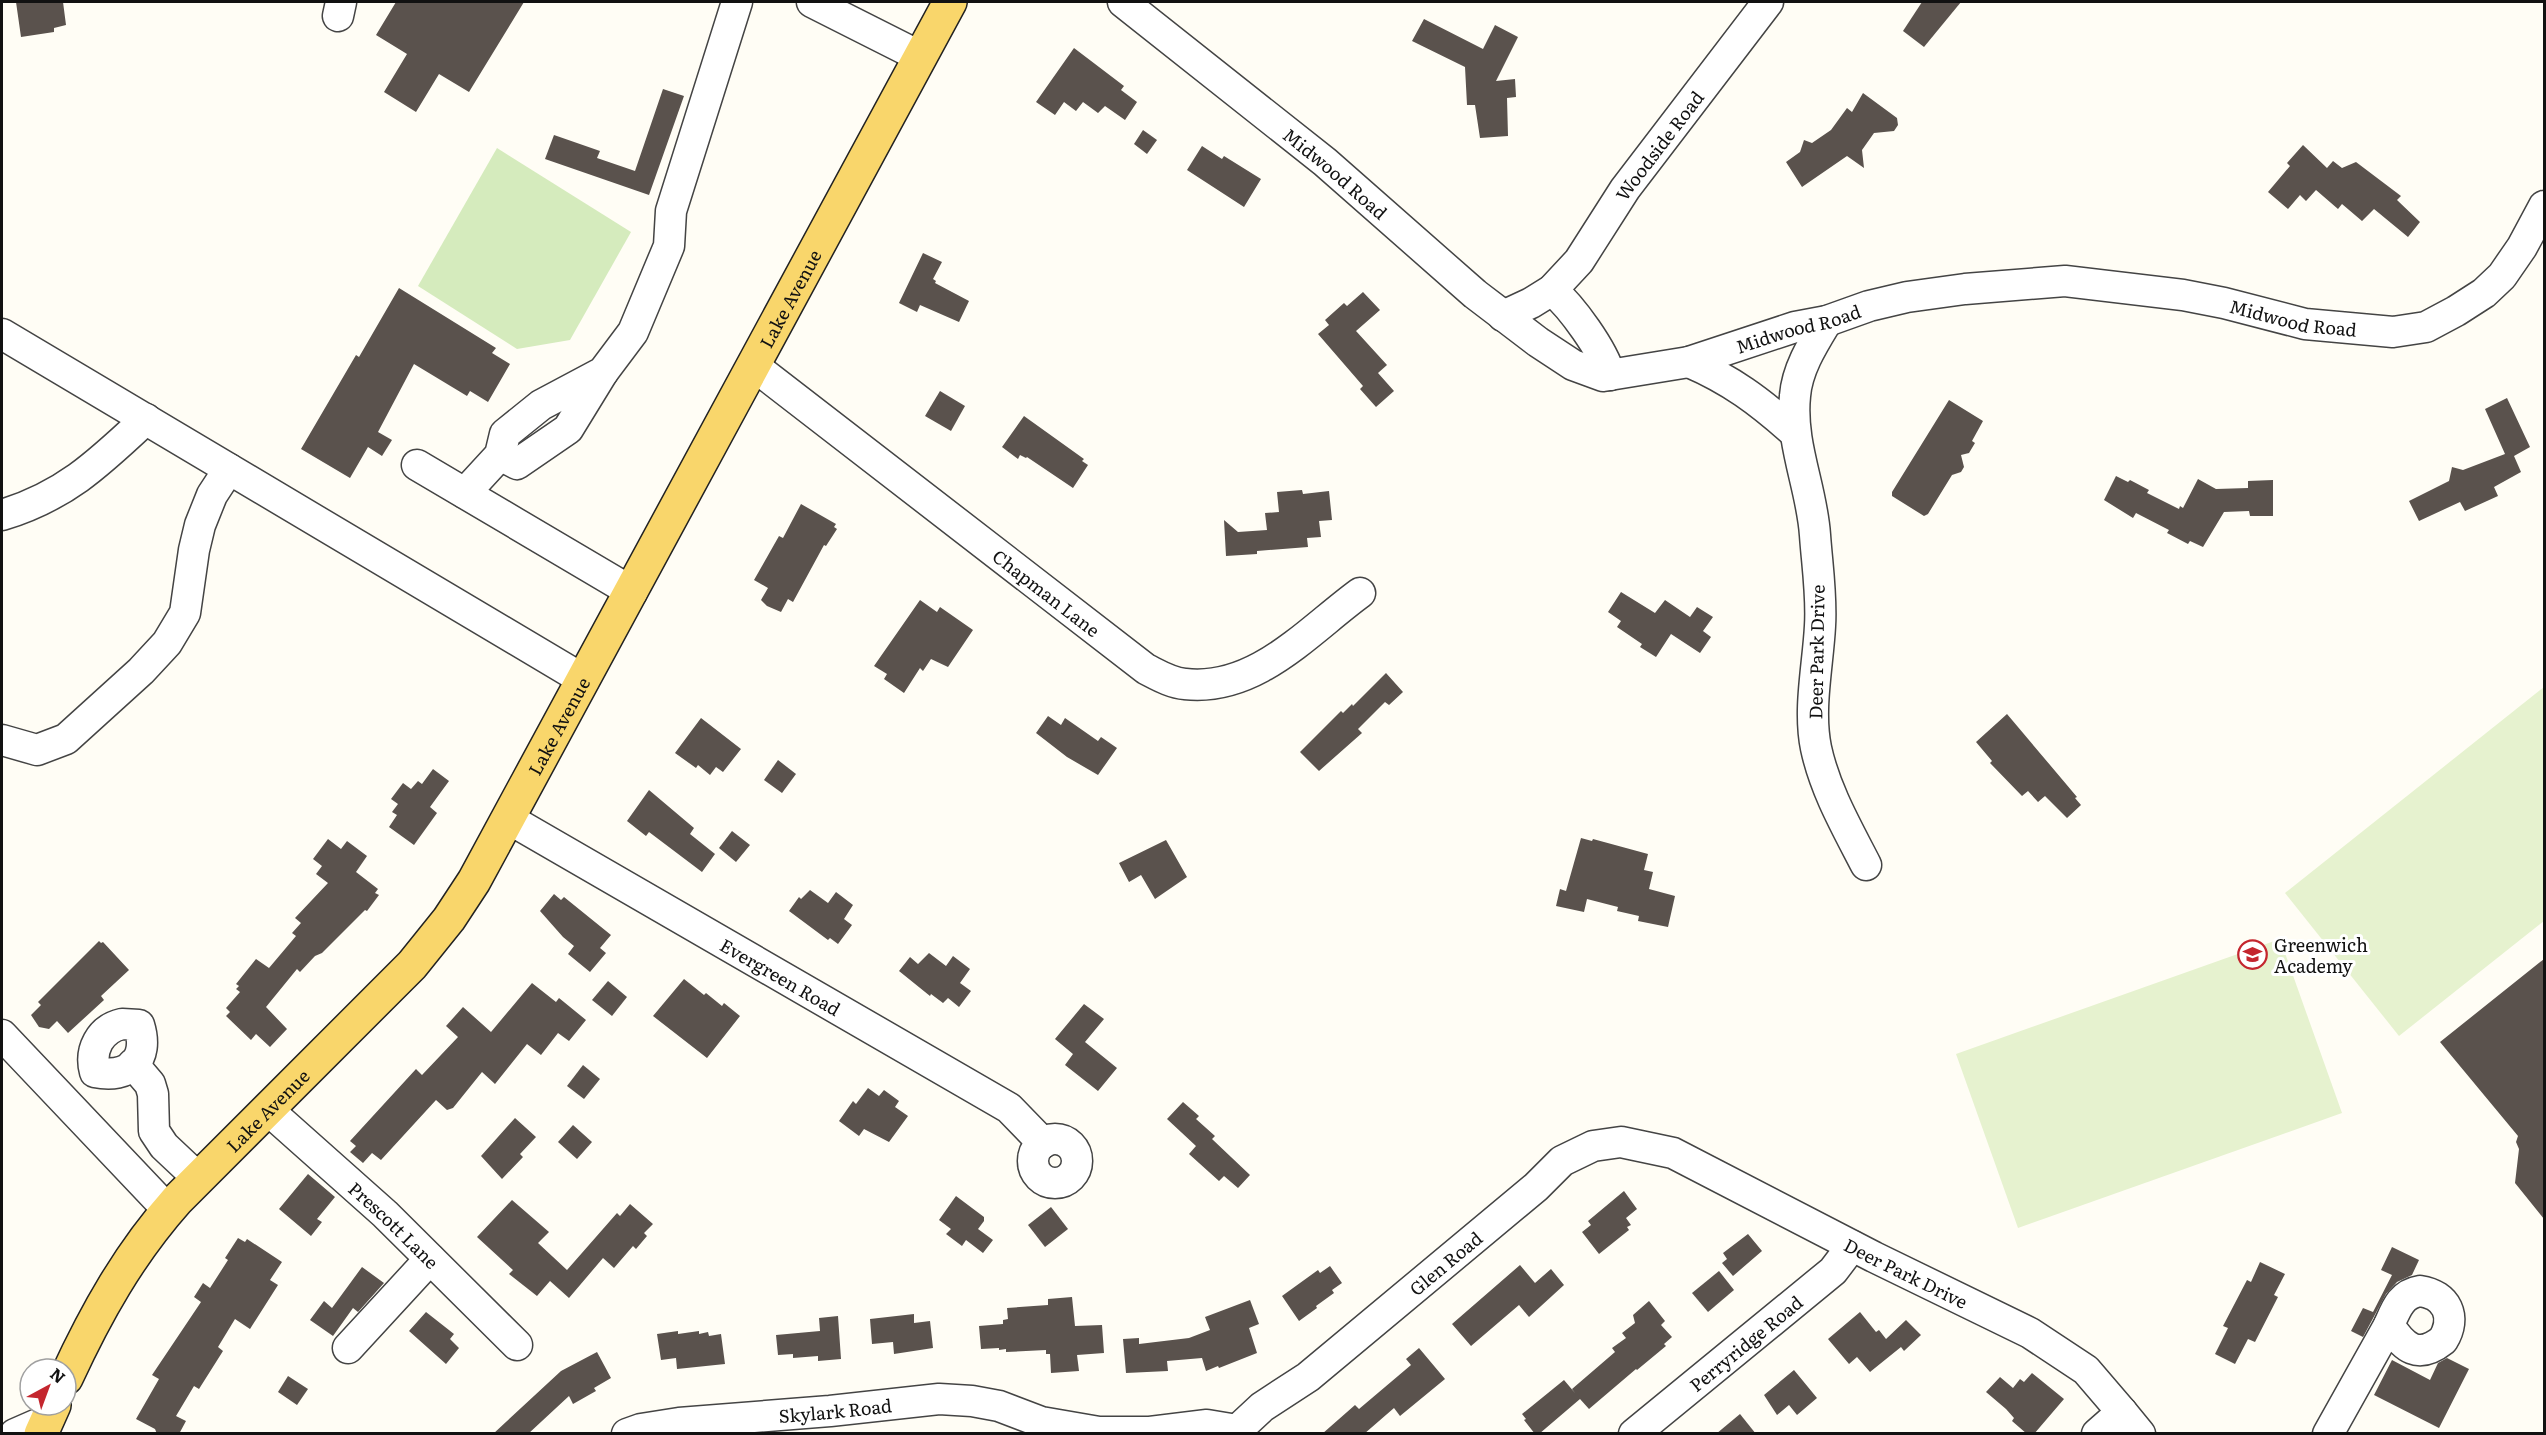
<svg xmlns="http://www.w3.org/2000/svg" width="2546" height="1435" font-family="Literata,serif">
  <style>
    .green { fill: #d5ebbd }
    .pitch { fill: #e6f2cf }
    .building { fill: #5a524d }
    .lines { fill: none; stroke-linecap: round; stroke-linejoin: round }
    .minor-casing { stroke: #444; stroke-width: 33 }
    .major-casing { stroke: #222; stroke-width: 36 }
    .minor { stroke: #fff; stroke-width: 30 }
    .major { stroke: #f9d66b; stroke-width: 33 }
    .labels { text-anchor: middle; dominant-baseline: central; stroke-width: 6; stroke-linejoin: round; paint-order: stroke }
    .street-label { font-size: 18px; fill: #111; stroke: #fff }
    .poi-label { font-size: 18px; fill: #111; stroke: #fff; text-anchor: start }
  </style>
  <rect width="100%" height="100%" fill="#fffdf5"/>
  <path class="green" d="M497,148L631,232L570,340L517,349L418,286Z"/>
  <g class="pitch">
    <path d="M2544,687V921L2399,1036L2285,893Z"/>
    <path d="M2280,939L2342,1113L2018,1228L1956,1054Z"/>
  </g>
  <g class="building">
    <path d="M16,2H63L66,25L54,28V32L21,37Z"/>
    <path d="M396,2H524L469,92L439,74L416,112L384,92L407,54L376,35Z"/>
    <path d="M1922,2H1961L1924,47L1903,31Z"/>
    <path d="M1424,19L1483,49L1495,25L1518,37L1496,81L1515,79L1516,97L1507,98L1508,136L1480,138L1475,105H1467L1465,67L1412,41Z"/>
    <path d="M1074,48L1124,86L1121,90L1137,102L1125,120L1105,106L1098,113L1083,102L1076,111L1064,102L1055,115L1036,102Z"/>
    <path d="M663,89L684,96L649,195L545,159L554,135L600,151L597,158L635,171Z"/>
    <path d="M1863,93L1897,118L1898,125L1894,131L1874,133L1862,150L1864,168L1847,156L1802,187L1786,162L1800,152L1804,140L1812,143L1831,130L1847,108L1852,112Z"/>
    <path d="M1143,130L1157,140L1147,154L1134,144Z"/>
    <path d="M2303,145L2327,168L2333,161L2342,168L2356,162L2401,196L2397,200L2420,222L2408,237L2374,209L2362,221L2342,204L2338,209L2316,190L2306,201L2300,195L2288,209L2268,192L2290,166L2287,163Z"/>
    <path d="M1202,146L1222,159L1224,156L1261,179L1244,207L1187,170Z"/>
    <path d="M923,253L942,262L933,279L936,281L935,283L969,301L959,322L920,305L917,312L899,303Z"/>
    <path d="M399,288L496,348L492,353L510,364L488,402L470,391L467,396L414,364L378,432L392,440L382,456L368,447L350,478L301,449L356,355L359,357Z"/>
    <path d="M1363,292L1380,310L1356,331L1387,365L1378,373L1394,391L1376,407L1360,389L1363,386L1318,334L1329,325L1325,320L1344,303L1347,306Z"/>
    <path d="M940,391L965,406L951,431L925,416Z"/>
    <path d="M2507,398L2530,447L2514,456L2521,472L2494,487L2498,496L2465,511L2460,502L2419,521L2409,501L2449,481L2452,467L2463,470L2505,454L2485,409Z"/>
    <path d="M1949,400L1983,421L1972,441L1975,443L1969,453L1961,455L1964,467L1961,472L1952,475L1928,514L1924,516L1892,496V492Z"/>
    <path d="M1024,416L1084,459L1082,461L1088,465L1073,488L1027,457L1026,458L1020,455L1018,459L1002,447Z"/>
    <path d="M2116,476L2128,482L2130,480L2149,490L2147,493L2179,509L2180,506L2183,508L2198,479L2216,489L2248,488V481L2273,480V516H2250L2249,511L2224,512L2203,547L2190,541L2188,544L2167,533L2169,530L2136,513L2133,518L2104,500Z"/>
    <path d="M1302,490L1303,494L1329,491L1332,520L1319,521L1321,537L1307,538L1308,547L1257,551V554L1226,556L1224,520L1238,532L1267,530L1265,513L1279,512L1277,492Z"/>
    <path d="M801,504L836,524L834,527L837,529L826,546L824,545L793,602L788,599L781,612L767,606L761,600L768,588L754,580L779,536L783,538Z"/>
    <path d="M1621,592L1655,613L1665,600L1690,617L1697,607L1713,617L1703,631L1711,637L1700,653L1671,634L1656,657L1640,647L1642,644L1617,627L1621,621L1608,612Z"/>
    <path d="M920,600L937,612L940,607L973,630L948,667L931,659L923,671L920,668L904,693L884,679L887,674L874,666Z"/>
    <path d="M1386,673L1403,692L1389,705L1385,702L1358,729L1362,733L1319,771L1300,752L1341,711L1343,713L1352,704L1353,706Z"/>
    <path d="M2007,714L2077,797L2075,798L2081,805L2067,818L2045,796L2038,802L2028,791L2022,796L1990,763L1992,761L1976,742Z"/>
    <path d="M1048,716L1061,725L1065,718L1098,741L1101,737L1117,748L1098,775L1067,757L1036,733Z"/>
    <path d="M701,718L741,749L723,772L716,767L710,775L698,765L696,768L675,753Z"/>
    <path d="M778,760L796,774L782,793L764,780Z"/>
    <path d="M433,769L449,781L430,807L437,813L414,845L389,827L397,815L392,812L398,804L391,799L403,783L411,789L418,781L422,784Z"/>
    <path d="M649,790L694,828L690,834L715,854L702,872L649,832L646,836L627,821Z"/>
    <path d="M732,831L750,845L736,862L719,848Z"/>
    <path d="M1581,838L1592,841L1593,839L1648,854L1644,870L1653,872L1649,889L1675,896L1668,927L1638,921L1639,916L1617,911L1618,907L1587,899L1584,912L1556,906L1560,889L1566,891Z"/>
    <path d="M328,839L341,849L347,841L367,856L356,872L378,889L375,893L379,895L367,911L365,910L322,953L315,956L300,972L297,969L266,1007L287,1029L270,1047L256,1034L251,1040L226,1016L230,1012L226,1008L240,992L236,989L239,986L236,984L256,959L269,968L296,936L292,933L301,923L295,918L328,883L316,874L322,866L313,859Z"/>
    <path d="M1166,840L1187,877L1155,899L1141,875L1129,882L1119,863Z"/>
    <path d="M810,890L828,903L836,892L853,905L844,919L852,925L838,944L830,938L828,940L789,911L799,897L801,899Z"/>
    <path d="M554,894L561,900L564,897L611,935L600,948L606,953L590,972L568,954L574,946L563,937L540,911Z"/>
    <path d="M99,941L101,943L103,942L129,970L101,996L104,1000L68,1033L57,1021L49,1029L39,1027L31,1015L41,1005L38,1002Z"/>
    <path d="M929,953L946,966L953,956L970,969L960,983L971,991L959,1007L948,998L943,1003L931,994L930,996L899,971L910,957L918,964Z"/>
    <path d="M2544,959V1219L2515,1183L2519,1149L2516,1142L2518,1136L2440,1042Z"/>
    <path d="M684,979L704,995L706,993L722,1006L724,1003L740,1016L707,1058L653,1016Z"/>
    <path d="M608,981L627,997L612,1016L592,1000Z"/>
    <path d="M532,983L556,1002L559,998L586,1020L569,1041L558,1033L541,1055L527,1044L495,1084L482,1072L453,1108L447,1110L436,1100L381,1160L372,1153L363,1163L350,1152L356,1146L350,1141L416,1069L422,1075L458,1037L446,1026L463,1007L491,1032Z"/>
    <path d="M1084,1004L1104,1019L1085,1042L1117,1068L1098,1091L1065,1065L1073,1054L1055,1039Z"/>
    <path d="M583,1065L600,1079L584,1099L567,1086Z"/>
    <path d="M868,1088L879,1096L884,1090L899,1101L895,1107L908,1116L889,1142L864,1129L859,1136L839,1121L853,1101L856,1104Z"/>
    <path d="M1183,1102L1199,1116L1196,1119L1215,1136L1212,1139L1250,1175L1238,1188L1224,1176L1219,1181L1189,1154L1196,1146L1167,1119Z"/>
    <path d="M515,1118L536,1137L520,1154L523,1157L502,1179L481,1156Z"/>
    <path d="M573,1125L592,1142L577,1159L558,1142Z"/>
    <path d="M308,1174L335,1197L317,1219L322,1222L311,1236L279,1209Z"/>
    <path d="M1624,1191L1637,1209L1626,1218L1631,1225L1627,1227L1629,1230L1599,1254L1582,1232L1591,1225L1588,1221Z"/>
    <path d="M956,1196L984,1217V1221L978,1229L993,1240L983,1253L966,1240L962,1246L946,1234L951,1229L939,1220Z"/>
    <path d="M512,1200L549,1232L538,1243L567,1270L617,1213L620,1216L630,1204L653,1224L644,1233L647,1236L636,1249L633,1246L614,1268L603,1258L569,1298L550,1281L537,1296L509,1274L513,1270L477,1237Z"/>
    <path d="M1051,1207L1068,1229L1045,1247L1028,1225Z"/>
    <path d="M1748,1234L1762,1251L1733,1276L1722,1263L1727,1259L1723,1253Z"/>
    <path d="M238,1238L245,1242L247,1239L282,1262L270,1280L278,1285L250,1329L235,1319L218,1347L223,1351L199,1389L194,1386L176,1416L186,1421L179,1434H157L155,1429L136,1419L159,1379L152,1375L201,1302L194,1297L203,1283L210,1288L228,1260L225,1258Z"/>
    <path d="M2392,1247L2419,1260L2412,1275L2397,1282L2386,1294L2363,1337L2351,1331L2363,1308L2373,1312L2392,1275L2381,1270Z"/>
    <path d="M2260,1262L2285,1274L2274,1295L2278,1297L2255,1342L2248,1339L2235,1364L2215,1354L2228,1328L2223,1326L2247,1280L2251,1282Z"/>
    <path d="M1520,1265L1535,1283L1551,1269L1564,1285L1529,1317L1519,1305L1471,1346L1452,1324Z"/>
    <path d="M1330,1266L1342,1283L1332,1290L1334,1293L1316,1306L1317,1308L1299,1321L1282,1296L1318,1270L1320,1273Z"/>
    <path d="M362,1267L384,1283L358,1312L353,1308L333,1336L310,1320L324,1301L332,1308Z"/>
    <path d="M1719,1271L1734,1290L1708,1312L1692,1293Z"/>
    <path d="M1072,1297L1075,1326L1102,1325L1104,1353L1077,1355L1079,1371L1051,1373L1050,1354H1046V1350L1006,1352V1349L999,1350V1348L981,1349L979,1326L1003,1324V1320L1008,1319L1007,1308L1048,1305V1299Z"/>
    <path d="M1250,1300L1259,1324L1249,1328L1257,1353L1219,1368L1218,1366L1206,1371L1202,1358L1167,1361L1168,1371L1126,1373L1123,1339L1139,1338V1344L1189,1338L1210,1330L1205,1317Z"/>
    <path d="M1649,1301L1665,1321L1661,1325L1672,1337L1664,1344L1666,1346L1637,1370L1636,1369L1589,1409L1580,1399L1539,1434H1535L1524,1420L1526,1419L1522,1414L1564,1380L1575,1393L1572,1389L1615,1352L1612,1348L1626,1338L1622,1333L1635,1323L1633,1315Z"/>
    <path d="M426,1312L454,1334L450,1339L459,1348L446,1364L409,1331Z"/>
    <path d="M1860,1312L1876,1332L1879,1330L1886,1339L1906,1320L1921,1335L1904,1351L1901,1347L1870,1372L1857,1357L1849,1364L1828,1339Z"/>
    <path d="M914,1314V1323L930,1321L933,1348L894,1354L893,1342L872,1344L870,1319Z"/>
    <path d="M838,1316L841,1359L818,1361V1356L793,1358V1354L778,1355L776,1335L820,1331L819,1318Z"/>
    <path d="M678,1331V1334L699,1331V1334L708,1332L709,1336L721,1334L725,1364L677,1369L676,1358L661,1360L657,1334Z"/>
    <path d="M1419,1348L1445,1379L1400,1416L1394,1408L1364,1434H1322L1355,1405L1359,1409L1411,1365L1406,1359Z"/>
    <path d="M597,1352L611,1378L594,1388L596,1391L573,1404L569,1396L528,1434H493L561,1371Z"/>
    <path d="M2447,1358L2469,1369L2439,1428L2374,1395L2392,1360L2430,1380L2438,1363Z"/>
    <path d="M1794,1370L1817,1398L1797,1415L1789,1405L1777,1415L1764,1395Z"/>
    <path d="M2032,1373L2064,1399L2034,1434H2027L2012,1421L2014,1418L2006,1409L1986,1392L2000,1377L2013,1388L2020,1379L2024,1382Z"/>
    <path d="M288,1376L308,1389L297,1405L278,1392Z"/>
    <path d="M1740,1414L1756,1434H1716Z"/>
  </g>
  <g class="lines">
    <defs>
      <g id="minor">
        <path d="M812,2L921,57"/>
        <path id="s1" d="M1123,2L1325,162L1475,294L1538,342L1573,365L1603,376L1689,362L1795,327L1827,321L1869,306L1907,297L1965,289L2065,281L2183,295L2224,303L2305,324L2393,332L2426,327L2456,311L2484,293L2502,276L2522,247L2544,206"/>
        <path d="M338,16L341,2"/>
        <path d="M1552,290C1572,307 1603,350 1610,375"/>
        <path id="s2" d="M1503,316L1531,303L1552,290L1579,261L1625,189L1768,2"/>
        <path d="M1827,321C1813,344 1797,369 1795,396C1790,444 1812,488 1815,535C1817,564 1822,596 1820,626C1818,665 1808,709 1816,748C1825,790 1847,828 1866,865"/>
        <path d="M2,334L584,680"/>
        <path d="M1689,362C1731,380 1759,401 1794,432"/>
        <path id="s3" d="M754,366L1146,669C1158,675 1171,683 1185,684C1256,692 1308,631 1360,593"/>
        <path d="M500,455L517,464L568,429L603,372"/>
        <path d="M417,465L632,592"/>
        <path d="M465,493L500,455L505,434L541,405L603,372L633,332L669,246L671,211L737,2"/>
        <path d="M2,515C65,496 99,463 146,419"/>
        <path d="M2,740L37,750L66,739L141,671L167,643L185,613L194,550L200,525L212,495L229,469"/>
        <path id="s4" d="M509,819L1009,1108L1043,1143"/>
        <path d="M122,1024L139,1025C150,1060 129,1079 95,1072C89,1050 100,1029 122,1024Z"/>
        <path d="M2,1035L168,1210"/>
        <path d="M133,1064L150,1084L153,1094L154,1131L164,1146L198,1178"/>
        <path id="s5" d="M267,1109L385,1214L517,1345"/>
        <circle cx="1055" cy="1161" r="22"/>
        <path d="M2420,1291C2447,1295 2457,1317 2443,1340C2418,1360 2404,1348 2389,1325C2396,1309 2401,1294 2420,1291Z"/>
        <path d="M348,1348L430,1259"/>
        <path d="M15,1434L47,1420"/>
        <path id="s6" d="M627,1434L641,1429L679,1423L830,1411L939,1399L972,1401L999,1406L1041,1422L1099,1432H1150L1207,1425L1237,1430"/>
        <path id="s7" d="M1233,1434L1262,1407L1308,1377L1536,1187L1562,1161L1593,1146L1621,1142L1673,1153L1874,1257L2030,1333L2086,1370L2122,1412"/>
        <path id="s8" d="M1634,1434L1833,1271L1852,1246"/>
        <path d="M2097,1434L2122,1412L2140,1434"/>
        <path d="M2328,1434L2389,1325"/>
      </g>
      <g id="major">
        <path id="s9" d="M66,1378C96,1313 129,1254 177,1200L412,965L449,919L474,881L950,2"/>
        <path d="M41,1434L54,1405"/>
      </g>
    </defs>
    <use href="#minor" class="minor-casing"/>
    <use href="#major" class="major-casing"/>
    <use href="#minor" class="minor"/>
    <use href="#major" class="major"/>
  </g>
  <defs>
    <symbol id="school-ring" viewBox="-11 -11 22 22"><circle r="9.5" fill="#fff" stroke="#c4262e" stroke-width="1.5"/><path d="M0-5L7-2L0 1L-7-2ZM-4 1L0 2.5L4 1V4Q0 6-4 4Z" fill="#c4262e"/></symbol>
  </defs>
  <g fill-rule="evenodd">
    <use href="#school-ring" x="2236" y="938" width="33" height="33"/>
  </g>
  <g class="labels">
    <g class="street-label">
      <text stroke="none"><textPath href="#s2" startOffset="236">Woodside Road</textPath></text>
      <text stroke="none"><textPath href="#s1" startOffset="273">Midwood Road</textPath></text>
      <text stroke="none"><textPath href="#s9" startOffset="1310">Lake Avenue</textPath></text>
      <text stroke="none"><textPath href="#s1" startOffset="1316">Midwood Road</textPath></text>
      <text stroke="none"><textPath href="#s1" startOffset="812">Midwood Road</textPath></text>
      <text stroke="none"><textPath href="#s3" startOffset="370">Chapman Lane</textPath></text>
      <text transform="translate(1816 652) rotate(-89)">Deer Park Drive</text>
      <text stroke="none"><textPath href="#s9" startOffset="824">Lake Avenue</textPath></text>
      <text stroke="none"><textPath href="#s4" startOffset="314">Evergreen Road</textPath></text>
      <text stroke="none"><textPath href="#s9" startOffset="338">Lake Avenue</textPath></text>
      <text stroke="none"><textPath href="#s5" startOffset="172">Prescott Lane</textPath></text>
      <text stroke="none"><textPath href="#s7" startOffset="273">Glen Road</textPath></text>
      <text stroke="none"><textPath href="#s7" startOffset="806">Deer Park Drive</textPath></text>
      <text stroke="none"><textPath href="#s8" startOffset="144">Perryridge Road</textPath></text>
      <text stroke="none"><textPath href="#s6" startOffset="210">Skylark Road</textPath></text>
    </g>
    <g class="poi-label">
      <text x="2274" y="944">Greenwich<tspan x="2274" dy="21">Academy</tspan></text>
    </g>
  </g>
  <rect width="2546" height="1435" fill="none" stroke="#111111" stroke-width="6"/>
  <g transform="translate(48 1387) rotate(41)"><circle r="28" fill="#ffffff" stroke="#a0a0a0" stroke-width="1.5"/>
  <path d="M0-4.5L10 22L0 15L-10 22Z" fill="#c4262e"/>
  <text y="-9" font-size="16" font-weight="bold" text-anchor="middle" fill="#111111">N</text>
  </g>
</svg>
